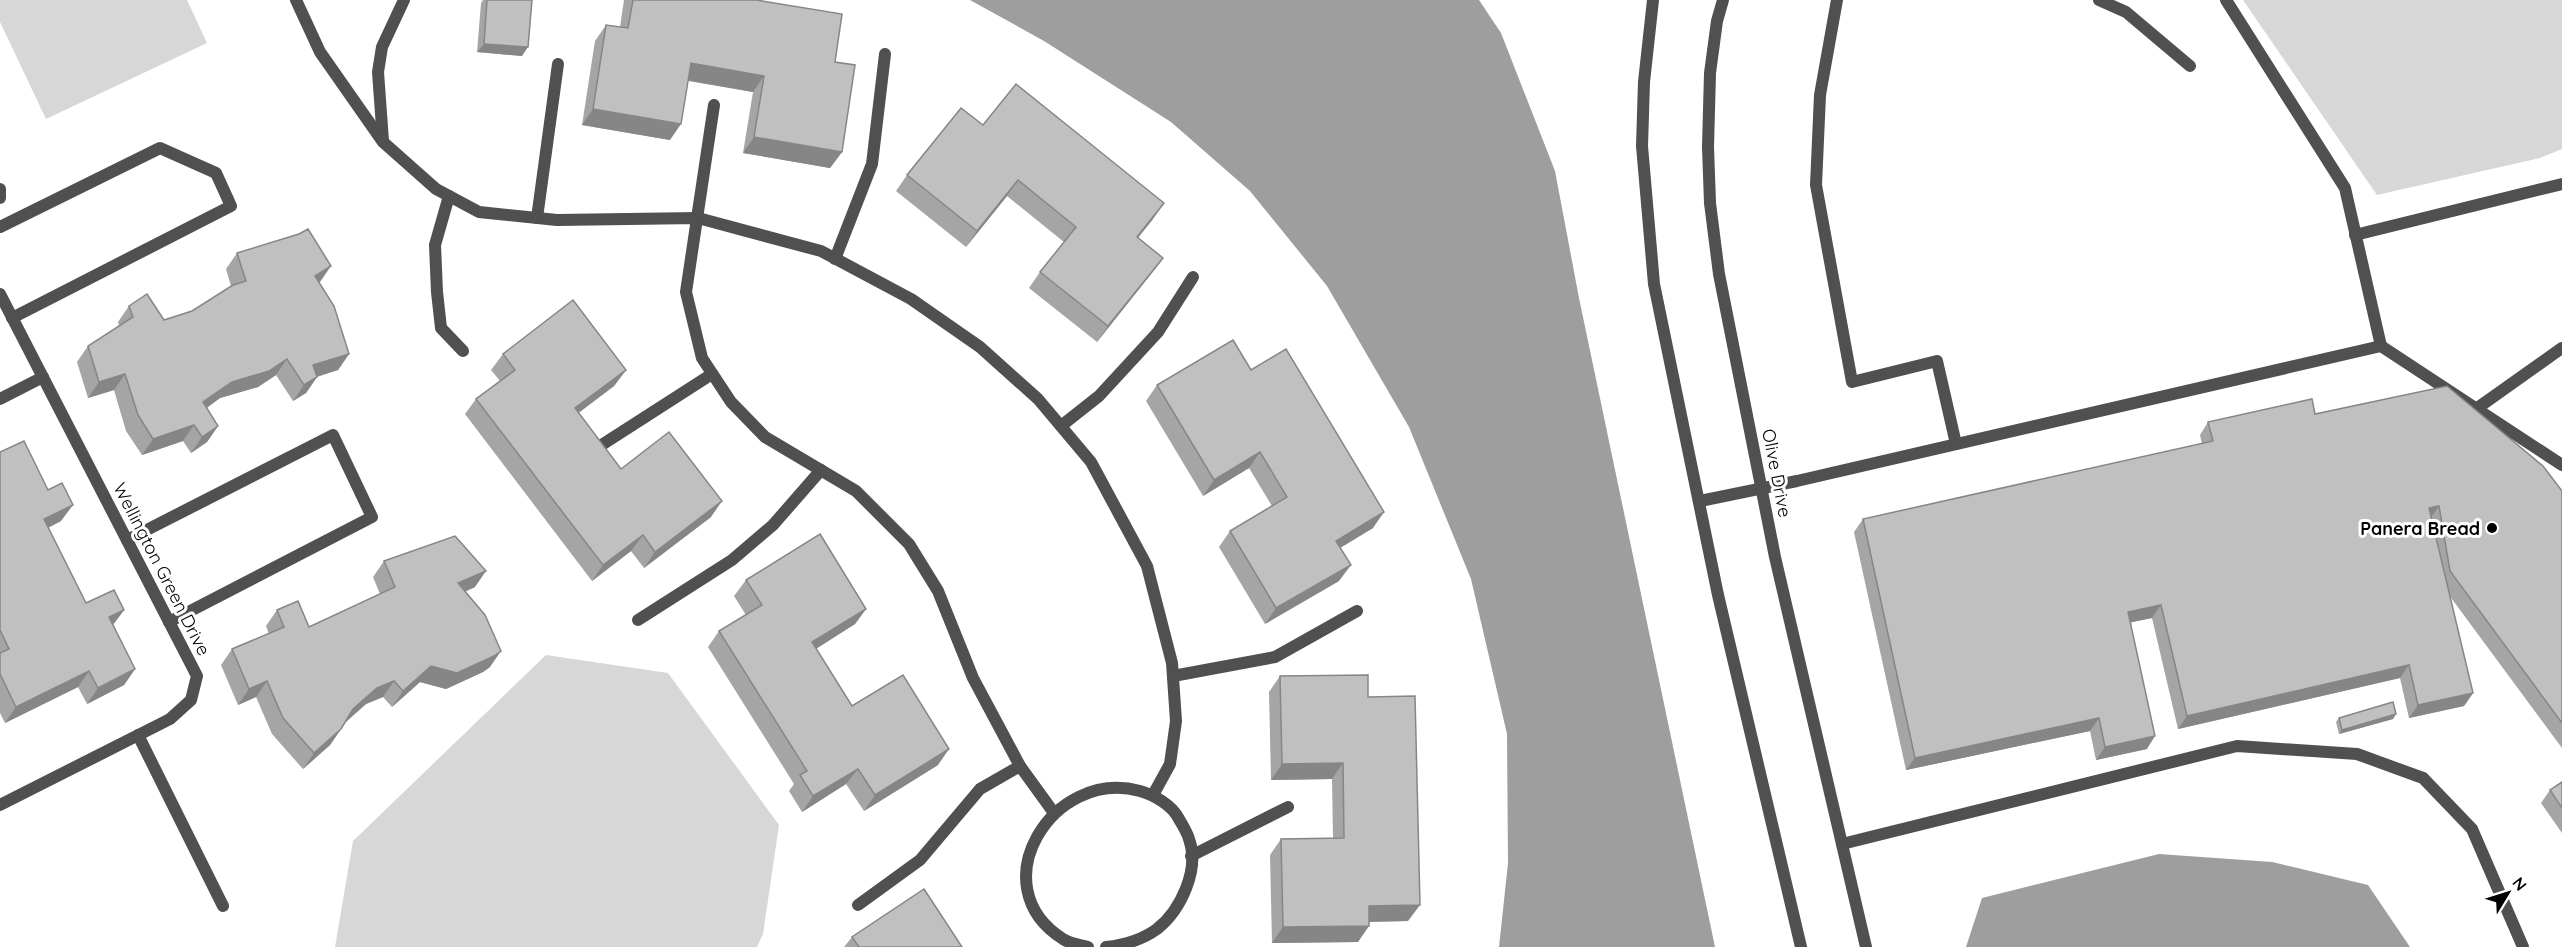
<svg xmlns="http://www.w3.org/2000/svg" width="2562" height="947" font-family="Quicksand,sans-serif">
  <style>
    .green { fill: #d7d7d7 }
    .water { fill: #9e9e9e }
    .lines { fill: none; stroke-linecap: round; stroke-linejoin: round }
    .service { stroke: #505050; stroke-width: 12 }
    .minor { stroke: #505050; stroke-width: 12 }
    .wall { fill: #a5a5a5 }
    .shaded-wall { fill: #868686 }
    .building { fill: #c0c0c0; stroke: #868686; stroke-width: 1.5 }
    .poi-dot { fill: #000; stroke: #fff; stroke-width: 2 }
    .labels { text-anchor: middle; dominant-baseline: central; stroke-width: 6; stroke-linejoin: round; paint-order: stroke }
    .street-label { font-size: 18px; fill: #000; stroke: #fff }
    .poi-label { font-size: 18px; font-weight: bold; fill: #000; stroke: #fff; text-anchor: end }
  </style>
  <rect width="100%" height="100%" fill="#fff"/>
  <g class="green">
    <path d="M0,0H187L207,43L46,119L0,22Z"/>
    <path d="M2243,0H2562V149L2540,158L2377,195Z"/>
    <path d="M546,655L668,673L779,825L763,934L757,947H335L353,841Z"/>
  </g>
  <g class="water">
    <path d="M970,0H1479L1501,33L1555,171L1579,298L1715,947H1499L1508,863L1507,734L1471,579L1409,427L1327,286L1250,191L1171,122L1044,41Z"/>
    <path d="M2159,854L2272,862L2368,885L2410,947H1966L1982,898Z"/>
  </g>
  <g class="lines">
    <g class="service">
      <path d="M296,0L320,52L383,142L436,189L479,212L557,220L698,218L821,251L911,299L980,347L1038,399L1091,462L1147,566L1172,663L1176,721L1170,764L1153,795"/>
      <path d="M1837,0L1820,95L1816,185L1852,382L1937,361L1956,444"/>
      <path d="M2099,0L2126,12L2190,66"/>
      <path d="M2226,0L2345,188L2381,346"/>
      <path d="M714,105L686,292L702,358L731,402L765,437L856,491L909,544L938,591L973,678L1020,766L1054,813"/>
      <path d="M383,141L378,72L382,47L404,0"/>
      <path d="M0,189V198"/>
      <path d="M449,196L435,245L437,292L441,328L463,351"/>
      <path d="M537,218L558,64"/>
      <path d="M0,227L160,148L216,173L231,206L12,318"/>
      <path d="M2355,235L2562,184"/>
      <path d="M835,259L872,164L885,54"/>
      <path d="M0,294L197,676L191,700L170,719L0,805"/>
      <path d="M0,399L43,377"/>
      <path d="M2476,409L2562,348"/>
      <path d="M1061,426L1099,396L1158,332L1193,277"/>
      <path d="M600,446L712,374"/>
      <path d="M1700,501L1797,481L2381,346L2562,465"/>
      <path d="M127,540L333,435L372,517L169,622"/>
      <path d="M638,620L732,560L773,525L821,470"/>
      <path d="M1173,676L1275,657L1357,611"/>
      <path d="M138,735L223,906"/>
      <path d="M1842,844L2237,746L2357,754L2423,778L2472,829L2523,947"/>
      <path d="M1191,856L1288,807"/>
      <path d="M858,905L920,860L980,789L1020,766"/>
      <path d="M1088,947C1080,945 1070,944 1063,939C979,886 1053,767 1140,791C1154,795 1172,805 1179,819C1183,826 1187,832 1189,839C1200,869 1181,910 1157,929C1142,940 1124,945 1106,947"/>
    </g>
    <g class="minor">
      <path d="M1653,0L1644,82L1642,146L1654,284L1718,595L1801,947"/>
      <path d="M1723,0L1717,21L1710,73L1708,147L1710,203L1719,274L1775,557L1866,947"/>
    </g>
  </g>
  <g class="wall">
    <path d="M483,0H532L522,56L477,52L481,3Z"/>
    <path d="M624,0H756L835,62L842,152L830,168L743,153L753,92L688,81L670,140L582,125L595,41L606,25L620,27Z"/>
    <path d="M983,125L1153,219L1138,237L1163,258L1151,274L1097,342L1029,288L1040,272L1064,242L1007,196L966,247L896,191L907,175Z"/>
    <path d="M237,253L320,282H319L349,354L338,370L317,377L306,393L293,401L276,375L258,387L220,398L207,408L218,426L207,442L191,453L183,441L142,455L126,431L114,390L88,398L77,362L88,346L119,326L118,322L129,306L164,320L192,311L231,286L226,269Z"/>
    <path d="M503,354L626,370L614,386L578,413L621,469L711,517L644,568L631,551L592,581L465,414L476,399L500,381L491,370Z"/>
    <path d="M1251,370L1373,528L1340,548L1339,581L1265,624L1219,547L1230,531L1272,506L1249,468L1203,496L1146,401L1157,385Z"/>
    <path d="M2315,414L2562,491V748L2449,595L2473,693L2464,706L2409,718L2400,678L2178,729L2152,618L2131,622L2147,749L2096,760L2090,731L1906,770L1854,532L1863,519L2202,444L2200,435L2208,422Z"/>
    <path d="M0,452L61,521L48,528L86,603L124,610L113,625L135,669L124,685L87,704L78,687L5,723L0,713Z"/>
    <path d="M384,561L475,587L465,592L490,667L483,672L446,689L420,682L392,707L383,697L366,704L345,723L330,745L303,769L272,734L256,697L238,705L221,665L232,649L269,634L266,626L277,610L309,627L380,594L373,577Z"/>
    <path d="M746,580L866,609L855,624L816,649L852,706L938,765L864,811L846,784L802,812L789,791L794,784L708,647L719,631L746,615L734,596Z"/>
    <path d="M1280,676L1368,697L1408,921L1369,922L1358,942L1272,943L1270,855L1281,839L1333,838L1332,779L1271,780L1269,692Z"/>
    <path d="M2396,714L2393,719L2339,734L2336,722L2339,718Z"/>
    <path d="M2562,782V833L2541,803L2550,790Z"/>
    <path d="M852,937L962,947H844Z"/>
  </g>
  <g class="shaded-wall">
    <path d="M484,44L528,47L522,56L477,52Z"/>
    <path d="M691,63L764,76L753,92L680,79Z"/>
    <path d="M593,109L681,124L670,140L582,125Z"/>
    <path d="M754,137L842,152L830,168L743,153Z"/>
    <path d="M1018,180L1007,196L966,247L977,231Z"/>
    <path d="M1164,203L1153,219L1126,253L1137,237Z"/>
    <path d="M1163,258L1151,274L1097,342L1108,326Z"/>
    <path d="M331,266L320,282L304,292L315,276Z"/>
    <path d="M349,354L338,370L302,381L313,365Z"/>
    <path d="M287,359L276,375L258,387L220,398L192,418L203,402L232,382Z"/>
    <path d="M626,370L614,386L564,424L575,408Z"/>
    <path d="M125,374L114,390L88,398L99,382Z"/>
    <path d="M317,377L306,393L293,401L304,385Z"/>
    <path d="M194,425L183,441L142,455L153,439Z"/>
    <path d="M218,426L207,442L191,453L202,437Z"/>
    <path d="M1260,452L1249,468L1203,496L1214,480Z"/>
    <path d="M722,501L711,517L644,568L655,552Z"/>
    <path d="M73,505L61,521L33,535L44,519Z"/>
    <path d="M2439,506L2430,519L2429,508Z"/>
    <path d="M1384,512L1373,528L1325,557L1336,541Z"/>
    <path d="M643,535L631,551L592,581L603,565Z"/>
    <path d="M1351,565L1339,581L1265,624L1276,608Z"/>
    <path d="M486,571L475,587L446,599L458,583Z"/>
    <path d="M2161,605L2152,618L2119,625L2128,612Z"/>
    <path d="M866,609L855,624L801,658L812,642Z"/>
    <path d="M124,610L112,626L109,617Z"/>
    <path d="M501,651L490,667L483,672L446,689L420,682L392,707L403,691L431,666Z"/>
    <path d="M2409,665L2400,678L2178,729L2187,716Z"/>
    <path d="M135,669L124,685L87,704L98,688Z"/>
    <path d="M89,671L78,687L5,723L16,707Z"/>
    <path d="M267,681L256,697L238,705L249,689Z"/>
    <path d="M394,681L383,697L366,704L342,725L353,709L377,688Z"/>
    <path d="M2473,693L2464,706L2409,718L2418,705Z"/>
    <path d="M2396,714L2393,719L2339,734L2342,730Z"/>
    <path d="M2099,718L2090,731L1906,770L1915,758Z"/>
    <path d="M341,729L330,745L303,769L314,753Z"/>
    <path d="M2155,736L2147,749L2096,760L2105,747Z"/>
    <path d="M949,749L938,765L864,811L875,795Z"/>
    <path d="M1343,763L1332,779L1271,780L1282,764Z"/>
    <path d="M858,769L846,784L802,812L813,796Z"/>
    <path d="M1420,905L1408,921L1358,922L1369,906Z"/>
    <path d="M1369,926L1358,942L1272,943L1283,927Z"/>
  </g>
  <g class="building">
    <path d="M487,0H532L528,47L484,44Z"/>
    <path d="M633,0H756L842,14L835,62L855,65L842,152L754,137L764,76L691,63L681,124L593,109L606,25L628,28Z"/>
    <path d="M1016,84L1164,203L1137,237L1163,258L1108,326L1040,272L1076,227L1018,180L977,231L907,175L961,108L983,125Z"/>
    <path d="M308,229L331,266L315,276L334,306L349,354L313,365L317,377L304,385L287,359L269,371L232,382L203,402L218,426L202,437L194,425L153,439L138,415L125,374L99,382L88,346L133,317L129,306L147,294L164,320L192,311L233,285L246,281L237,253L299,234Z"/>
    <path d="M573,300L626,370L575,408L621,469L669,432L722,501L655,552L643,535L603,565L476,399L515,370L503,354Z"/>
    <path d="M1233,340L1251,370L1286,349L1384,512L1336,541L1351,565L1276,608L1230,531L1287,497L1260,452L1214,480L1157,385Z"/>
    <path d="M2447,386L2543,466L2562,491V723L2450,571L2439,506L2429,508L2473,693L2418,705L2409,665L2187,716L2161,605L2128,612L2155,736L2105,747L2099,718L1915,758L1863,519L2213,441L2208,422L2312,399L2315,414Z"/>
    <path d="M24,441L48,490L62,483L73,505L44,519L86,603L114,590L124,610L109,617L135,669L98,688L89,671L16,707L0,674V653L9,649L0,630V452Z"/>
    <path d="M820,534L866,609L812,642L852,706L903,675L949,749L875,795L858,769L813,796L800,775L807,771L719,631L762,605L746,580Z"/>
    <path d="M455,536L486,571L458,583L485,615L501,651L494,656L457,673L431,666L403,691L394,681L377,688L353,709L341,729L314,753L283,718L267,681L249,689L232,649L284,627L277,610L298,601L309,627L395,587L384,561Z"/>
    <path d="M1368,675V697L1415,696L1420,905L1369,906V926L1283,927L1281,839L1344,838L1343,763L1282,764L1280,676Z"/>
    <path d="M2393,702L2396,714L2342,730L2339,718Z"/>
    <path d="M2562,782V808L2550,790Z"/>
    <path d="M924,889L962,947H859L852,937Z"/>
  </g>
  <circle class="poi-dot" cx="2492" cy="528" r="6"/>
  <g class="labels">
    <g class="street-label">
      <text transform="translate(1777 473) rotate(79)">Olive Drive</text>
      <text transform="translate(162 569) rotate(63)">Wellington Green Drive</text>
    </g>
    <g class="poi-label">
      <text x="2480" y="528">Panera Bread</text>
    </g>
  </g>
  <g transform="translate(2508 893) rotate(52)" stroke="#ffffff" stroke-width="4.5" paint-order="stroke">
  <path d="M0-4.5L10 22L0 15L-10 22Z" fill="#000000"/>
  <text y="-9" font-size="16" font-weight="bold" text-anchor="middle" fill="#000000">N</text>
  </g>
</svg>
